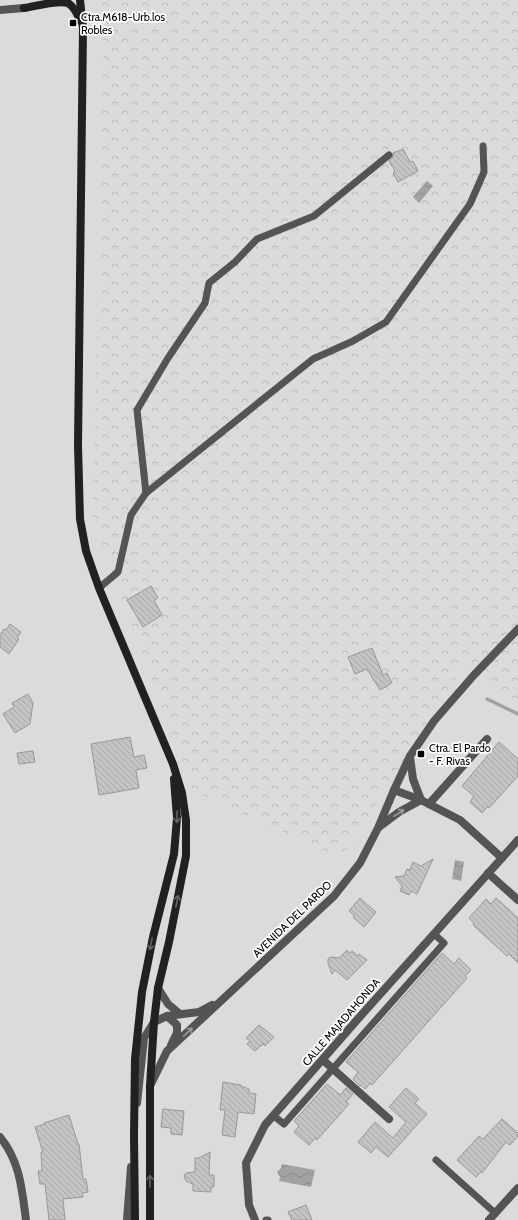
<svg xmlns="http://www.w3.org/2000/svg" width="518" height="1220" font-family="Cabin,sans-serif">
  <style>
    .green { fill: #dbdbdb }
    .forest { fill: url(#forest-crowns) }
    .water { fill: url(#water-waves) }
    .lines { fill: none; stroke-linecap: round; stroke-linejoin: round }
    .stream { stroke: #a2a2a2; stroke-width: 3.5 }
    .building { fill: url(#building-back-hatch); stroke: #989898 }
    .service { stroke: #545454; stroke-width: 7 }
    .minor { stroke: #545454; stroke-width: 8 }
    .tertiary { stroke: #545454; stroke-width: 8 }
    .secondary { stroke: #212121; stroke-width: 8 }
    .oneway { stroke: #989898 }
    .oneway2 { stroke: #646464 }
    .poi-dot { fill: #000; stroke: #fff; stroke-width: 1.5 }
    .labels { text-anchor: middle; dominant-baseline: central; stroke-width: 3.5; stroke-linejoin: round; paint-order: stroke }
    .poi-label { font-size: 11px; fill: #000; stroke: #fff; text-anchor: start }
    .street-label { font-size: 11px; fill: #000; stroke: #fff }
  </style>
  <defs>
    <pattern id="forest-crowns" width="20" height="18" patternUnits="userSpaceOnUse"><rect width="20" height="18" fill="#dbdbdb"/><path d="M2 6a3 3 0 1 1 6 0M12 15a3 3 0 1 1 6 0" fill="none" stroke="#bababa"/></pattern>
    <pattern id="water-waves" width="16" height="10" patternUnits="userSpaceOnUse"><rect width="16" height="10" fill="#a2a2a2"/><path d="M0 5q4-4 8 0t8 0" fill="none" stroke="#8a8a8a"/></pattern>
    <pattern id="building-back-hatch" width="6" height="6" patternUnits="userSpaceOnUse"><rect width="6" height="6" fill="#c4c4c4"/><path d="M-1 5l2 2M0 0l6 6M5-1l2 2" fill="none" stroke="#a7a7a7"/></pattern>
  </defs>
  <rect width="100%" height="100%" fill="#fff"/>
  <rect class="green" x="0" y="0" width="518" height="1220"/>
  <path class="forest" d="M101,0H518V703L466,662L342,858L193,791L93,520L104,12Z"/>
  <g class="water">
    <path d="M427,181L433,186L419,203L413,197Z"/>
    <path d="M455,860L464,862L461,881L452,879Z"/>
    <path d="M282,1164L315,1170L311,1187L279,1181L280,1177L277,1172L281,1168Z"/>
  </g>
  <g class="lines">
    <path class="stream" d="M487,699L518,714"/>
  </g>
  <g class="building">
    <path d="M403,149L410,162L413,161L418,171L398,182L393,173L395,171L389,161L393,157V153Z"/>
    <path d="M151,586L158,598L154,600L162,615L143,627L127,600Z"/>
    <path d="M10,624L21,632L17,638L19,639L9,654L0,647V635L4,629L6,630Z"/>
    <path d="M372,648L383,675L387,673L392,683L380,690L367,669L355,674L348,657Z"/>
    <path d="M28,694L33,703L30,724L15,733L3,714L14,707L12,703Z"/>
    <path d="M130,737L134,757L144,755L147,768L136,770L139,788L99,795L91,744Z"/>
    <path d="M499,742L518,759V776L489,808L487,807L482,813L470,802L474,796L462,786Z"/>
    <path d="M33,751L35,762L19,764L17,753Z"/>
    <path d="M433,859L417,894L411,891L409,895L400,891L402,886L395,877L404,876L407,869L410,870L413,862L421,866Z"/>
    <path d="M360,898L376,912L364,927L353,917L355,916L349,911Z"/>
    <path d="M496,898L518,918V963L509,954L507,956L473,925L474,923L469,918L486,899L491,904Z"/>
    <path d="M347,950L350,953L352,951L358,956L359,954L367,960L347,980L335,970L332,974L328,963V959L331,957L339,958Z"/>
    <path d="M442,953L454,964L459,958L471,970L465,976L467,978L372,1085L371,1083L365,1089L361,1085L360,1086L353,1079L358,1072L346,1062Z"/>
    <path d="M259,1025L274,1037L265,1046L263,1044L255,1051L247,1044L250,1041L246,1038Z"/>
    <path d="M223,1082L241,1085V1086L249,1089V1093L256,1094L254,1114L238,1112L235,1137L222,1135L225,1110H220Z"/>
    <path d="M327,1084L340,1095L346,1088L353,1094L346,1102L349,1104L317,1140L315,1138L309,1145L294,1132L299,1126L294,1121Z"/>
    <path d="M406,1088L419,1099L415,1103L427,1114L388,1157L376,1147L371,1153L358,1142L375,1122L393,1138L406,1122L389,1107Z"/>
    <path d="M163,1109L184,1111L182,1135L171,1134V1128L161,1127Z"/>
    <path d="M69,1115L78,1144H79L83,1179H86L88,1192L82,1193L83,1197L63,1199L65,1220H49L45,1184H40L38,1171H42L41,1152H43L35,1127L45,1124L44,1123Z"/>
    <path d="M502,1119L518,1133V1136L510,1145L506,1142L482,1173L481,1172L476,1177L457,1160L479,1136L483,1139Z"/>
    <path d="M210,1152L209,1175H214V1187H211V1192L193,1191V1184L186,1181L184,1176L186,1173L195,1172V1158H199Z"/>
    <path d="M306,1205L312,1220H292L288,1212Z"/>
  </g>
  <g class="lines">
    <g class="service">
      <path d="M146,493L137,410L168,358L205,303L209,283L235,262L257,239L314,216L389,155"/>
      <path d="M99,588L118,572L131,515L146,493L313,359L353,341L386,322L470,204L484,172L483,146"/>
      <path d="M274,1116L284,1124L444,943L434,934"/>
      <path d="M436,1160L495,1213"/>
      <path d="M266,1220H268"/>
    </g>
    <g class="minor">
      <path d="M0,10L24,8"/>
      <path d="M410,757L413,779L421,800"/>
      <path d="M394,790L421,800L460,820L502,858"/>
      <path d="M429,804L487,739"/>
      <path d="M379,827L399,812L421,800"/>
      <path d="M488,873L518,900"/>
      <path d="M158,988L168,1004L180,1014"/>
      <path d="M167,1016L177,1025V1033L171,1045"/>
      <path d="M323,1060L389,1119"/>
      <path d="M150,1086L167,1051L334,896L360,863L378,828L394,790L410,756L434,721L474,675L518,629"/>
      <path d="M137,1103L144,1038L154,1022L167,1016L199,1012L212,1005"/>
      <path d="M0,1137C20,1161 22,1190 26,1220"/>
      <path d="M255,1220L249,1205L246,1163L265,1125L357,1020L518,840"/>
      <path d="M489,1220L518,1188"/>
    </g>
    <path class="tertiary" d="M127,1220L131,1167"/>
    <g class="secondary">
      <path d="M80,0L83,28L78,445L80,519L86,551L99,588L173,764L182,793L186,820V856L169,942L158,988L154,1022L150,1086V1220"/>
      <path d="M24,8C35,6 59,0 68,3C74,7 78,15 80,21"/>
      <path d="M135,1220L134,1136L135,1059L142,992L153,937L174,854L177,818L174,779"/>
    </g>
  </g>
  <defs><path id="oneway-shaft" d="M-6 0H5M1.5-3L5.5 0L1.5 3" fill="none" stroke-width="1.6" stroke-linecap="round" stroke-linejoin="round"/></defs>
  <g class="oneway">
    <use href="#oneway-shaft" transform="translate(399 813) rotate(-33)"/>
    <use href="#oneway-shaft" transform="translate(188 1032) rotate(-43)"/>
  </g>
  <g class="oneway2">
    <use href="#oneway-shaft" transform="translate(177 817) rotate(90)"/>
    <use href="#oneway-shaft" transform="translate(177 901) rotate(-79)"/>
    <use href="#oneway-shaft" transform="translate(151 944) rotate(101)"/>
    <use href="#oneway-shaft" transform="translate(150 1181) rotate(-90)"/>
  </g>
  <g class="poi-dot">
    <rect x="69" y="19" width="8" height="8" rx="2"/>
    <rect x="417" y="750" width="8" height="8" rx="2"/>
  </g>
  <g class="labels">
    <g class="poi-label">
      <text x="81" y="17">Ctra.M618-Urb.los<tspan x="81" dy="13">Robles</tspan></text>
      <text x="429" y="748">Ctra. El Pardo<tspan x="429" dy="13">- F. Rivas</tspan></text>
    </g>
    <g class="street-label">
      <text transform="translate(292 919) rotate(-44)">AVENIDA DEL PARDO</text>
      <text transform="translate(341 1022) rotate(-49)">CALLE MAJADAHONDA</text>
    </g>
  </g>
</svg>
